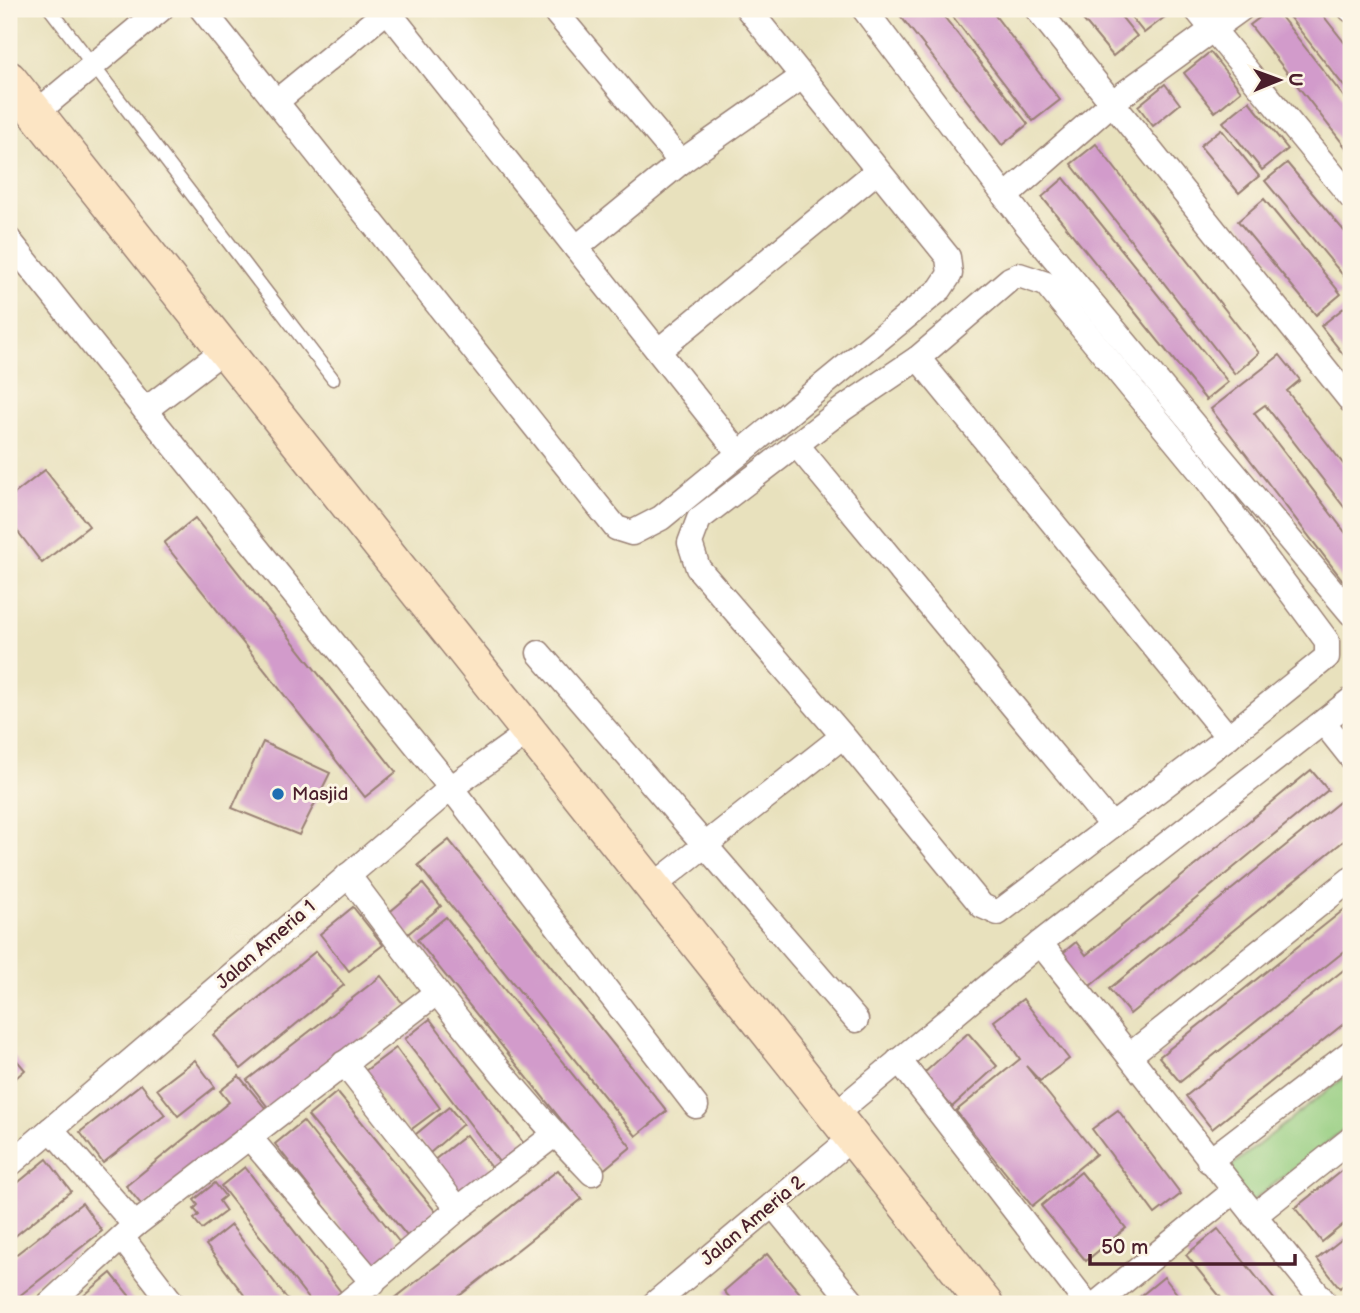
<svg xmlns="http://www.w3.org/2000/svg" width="1360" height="1313" font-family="'Balsamiq Sans',sans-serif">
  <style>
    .green { fill: #94cd80; stroke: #6f7656; stroke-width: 2 }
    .building { fill: #d29bcb }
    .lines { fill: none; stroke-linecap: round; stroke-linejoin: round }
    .lane-casing { stroke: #998074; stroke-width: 15 }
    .street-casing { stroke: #998074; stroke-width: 27 }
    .secondary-casing { stroke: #998074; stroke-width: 38 }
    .lane { stroke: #fff; stroke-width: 12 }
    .street { stroke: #fff; stroke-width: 24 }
    .secondary { stroke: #fce5c4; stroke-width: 35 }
    .poi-dot { fill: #1f6fb2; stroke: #fcf5e5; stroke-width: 2.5 }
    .labels { text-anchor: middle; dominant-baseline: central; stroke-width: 6; stroke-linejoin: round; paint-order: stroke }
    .poi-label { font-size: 19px; fill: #4a1f2b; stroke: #fcf5e5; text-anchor: start }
    .street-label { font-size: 19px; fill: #4a1f2b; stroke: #fcf5e5 }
  </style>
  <rect width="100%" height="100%" fill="#fcf5e5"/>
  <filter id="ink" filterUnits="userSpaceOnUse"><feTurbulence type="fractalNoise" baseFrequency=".0143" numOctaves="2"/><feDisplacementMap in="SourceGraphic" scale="14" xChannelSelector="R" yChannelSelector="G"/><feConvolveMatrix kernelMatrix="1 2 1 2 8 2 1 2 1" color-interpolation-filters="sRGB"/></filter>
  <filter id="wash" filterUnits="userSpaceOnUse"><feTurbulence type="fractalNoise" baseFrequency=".00686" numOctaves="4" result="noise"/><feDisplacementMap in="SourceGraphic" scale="28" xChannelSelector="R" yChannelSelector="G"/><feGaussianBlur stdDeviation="1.57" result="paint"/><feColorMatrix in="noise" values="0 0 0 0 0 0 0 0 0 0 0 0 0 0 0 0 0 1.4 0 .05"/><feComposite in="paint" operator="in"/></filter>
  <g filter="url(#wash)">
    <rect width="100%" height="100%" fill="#e8e1bd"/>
    <path class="green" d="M1351,1072V1124L1250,1203L1225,1171Z"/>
    <g id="blocks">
      <g class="building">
        <path d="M895,9H938L1028,124L1002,145Z"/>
        <path d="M947,9H990L1060,100L1033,121Z"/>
        <path d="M1074,9H1115L1137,36L1113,56Z"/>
        <path d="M1125,9H1166L1170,13L1144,33Z"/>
        <path d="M1271,9H1275L1351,106V154L1250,25Z"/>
        <path d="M1283,9H1318L1351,51V95Z"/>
        <path d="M1210,52L1241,91L1215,112L1184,73Z"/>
        <path d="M1165,84L1180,104L1153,126L1138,106Z"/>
        <path d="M1249,101L1288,149L1262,170L1223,122Z"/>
        <path d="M1221,129L1259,176L1239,193L1200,146Z"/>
        <path d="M1096,144L1259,353L1235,374L1071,164Z"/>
        <path d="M1287,163L1351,239V285L1265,181Z"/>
        <path d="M1064,178L1228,382L1206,400L1042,197Z"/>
        <path d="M1264,199L1341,294L1316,315L1238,221Z"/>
        <path d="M1345,307L1351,314V364L1321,326Z"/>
        <path d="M1280,355L1300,380L1287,391L1351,474V516L1265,405L1254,413L1351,540V591L1211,409Z"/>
        <path d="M45,470L89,526L42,563L9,520V498Z"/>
        <path d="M195,518L396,772L365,797L164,543Z"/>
        <path d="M263,742L330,773L299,835L232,808Z"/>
        <path d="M1311,770L1328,790L1085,990L1058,957L1076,942L1086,955Z"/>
        <path d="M1348,795L1351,799V835L1130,1014L1109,989Z"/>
        <path d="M449,840L667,1111L636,1136L418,865Z"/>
        <path d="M423,884L441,906L403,938L385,916Z"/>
        <path d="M1351,904V946L1180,1082L1159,1057Z"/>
        <path d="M353,907L383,945L349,971L320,934Z"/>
        <path d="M446,917L631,1147L602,1171L417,940Z"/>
        <path d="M316,951L344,985L241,1069L213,1035Z"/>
        <path d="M1351,964V1018L1212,1129L1186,1096Z"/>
        <path d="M381,976L404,1005L270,1110L247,1080Z"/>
        <path d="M1023,999L1069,1059L1040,1081L1026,1066L1096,1154L1032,1206L956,1111L1020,1059L994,1021Z"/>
        <path d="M430,1019L528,1149L503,1167L405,1039Z"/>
        <path d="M968,1033L997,1066L952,1107L923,1074Z"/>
        <path d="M396,1048L440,1108L409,1131L365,1071Z"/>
        <path d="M9,1051L25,1070L9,1084Z"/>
        <path d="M195,1060L215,1087L178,1116L157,1089Z"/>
        <path d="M239,1076L271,1115L144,1208L126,1186L229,1102L220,1091Z"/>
        <path d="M141,1084L165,1115L103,1163L80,1132Z"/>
        <path d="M337,1092L436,1212L407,1236L308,1116Z"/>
        <path d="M449,1107L463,1124L430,1153L415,1135Z"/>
        <path d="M1118,1110L1181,1194L1155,1214L1092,1129Z"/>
        <path d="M303,1121L404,1248L376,1271L275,1144Z"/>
        <path d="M466,1135L495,1173L462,1199L433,1161Z"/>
        <path d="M47,1159L71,1191L9,1241V1190Z"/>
        <path d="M1351,1163V1218L1322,1242L1295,1208Z"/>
        <path d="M245,1167L344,1296L334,1304H313L221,1186Z"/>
        <path d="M558,1170L582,1199L449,1304H398L394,1299Z"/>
        <path d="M1081,1172L1126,1228L1086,1261L1041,1206Z"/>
        <path d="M215,1183L225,1196L219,1201L226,1211L202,1229L194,1219L199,1215L194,1209L198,1205L194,1200Z"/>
        <path d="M82,1203L102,1231L9,1304V1260Z"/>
        <path d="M231,1225L291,1304H251L206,1245Z"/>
        <path d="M1218,1229L1278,1304H1226L1186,1255Z"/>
        <path d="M1351,1232V1278L1340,1288L1317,1259Z"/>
        <path d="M767,1254L809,1304H735L724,1291Z"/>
        <path d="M111,1273L136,1304H88L82,1297Z"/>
        <path d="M1164,1277L1185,1304H1131Z"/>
      </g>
    </g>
  </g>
  <g filter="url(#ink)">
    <use href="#blocks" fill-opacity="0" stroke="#998074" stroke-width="2"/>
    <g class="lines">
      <defs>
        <path id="lane" d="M50,9L333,379"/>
        <g id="street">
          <path d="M202,9L616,528L632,533L661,518L940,289L950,274L948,257L748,9"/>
          <path d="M553,9L681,162"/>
          <path d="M864,9L1026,224L1351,613"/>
          <path d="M1037,9L1351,401"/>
          <path d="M1196,9L1351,197"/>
          <path d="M1350,9L1351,10"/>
          <path d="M387,10L739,453"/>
          <path d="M277,101L389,9"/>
          <path d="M36,113L161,9"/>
          <path d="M1005,197L1114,101L1241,9"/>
          <path d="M9,240L145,410L224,350"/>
          <path d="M576,248L681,162L802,77"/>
          <path d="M658,351L877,171"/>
          <path d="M918,358L1228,737"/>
          <path d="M145,410L451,788L696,1106"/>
          <path d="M796,444L1112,826"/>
          <path d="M539,653L856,1020"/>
          <path d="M1324,723L1351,757"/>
          <path d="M348,875C425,978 502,1081 592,1173"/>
          <path d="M652,887L843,736L698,568L690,543L699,519L844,408L918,358L1010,279L1019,275L1046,284L1209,482L1327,641V657L1228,737L998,913L982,906L843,736"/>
          <path d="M1040,943C1136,1063 1228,1185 1326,1304"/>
          <path d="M1130,1055L1351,879"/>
          <path d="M899,1060L1087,1304"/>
          <path d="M344,1063L458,1209"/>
          <path d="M834,1115L1040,943L1351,700"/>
          <path d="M51,1129L135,1225"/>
          <path d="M250,1138L373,1283"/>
          <path d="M1209,1161L1351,1052"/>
          <path d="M9,1165L451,788L529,732"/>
          <path d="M773,1205L854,1304"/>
          <path d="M1254,1216L1351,1139"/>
          <path d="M123,1239L173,1304"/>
          <path d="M49,1304L135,1225L436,993"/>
          <path d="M346,1304L458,1209L554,1135"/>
          <path d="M654,1304L852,1138"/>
          <path d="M1096,1304L1233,1192"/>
        </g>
        <path id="secondary" d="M9,79L985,1304"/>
      </defs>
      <use href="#lane" class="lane-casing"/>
      <use href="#street" class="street-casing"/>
      <use href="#secondary" class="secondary-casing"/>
      <use href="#lane" class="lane"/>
      <use href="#street" class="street"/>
      <use href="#secondary" class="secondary"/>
    </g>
  </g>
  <circle class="poi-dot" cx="278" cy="794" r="7"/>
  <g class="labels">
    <g class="poi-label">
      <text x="292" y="794">Masjid</text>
    </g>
    <g class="street-label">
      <text transform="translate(266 945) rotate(-41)">Jalan Ameria 1</text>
      <text transform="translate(753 1221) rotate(-40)">Jalan Ameria 2</text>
    </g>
  </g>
  <rect width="1360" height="1313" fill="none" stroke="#fcf5e5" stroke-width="35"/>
  <g transform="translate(1279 80) rotate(89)" stroke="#fcf5e5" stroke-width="5" paint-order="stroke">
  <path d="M0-5L12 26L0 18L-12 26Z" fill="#4a1f2b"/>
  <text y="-10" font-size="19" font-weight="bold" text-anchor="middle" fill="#4a1f2b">U</text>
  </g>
  <path d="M1090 1254v10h205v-10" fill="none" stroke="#4a1f2b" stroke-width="3.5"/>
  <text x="1101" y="1254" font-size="21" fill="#4a1f2b" stroke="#fcf5e5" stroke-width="5" paint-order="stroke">50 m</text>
</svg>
